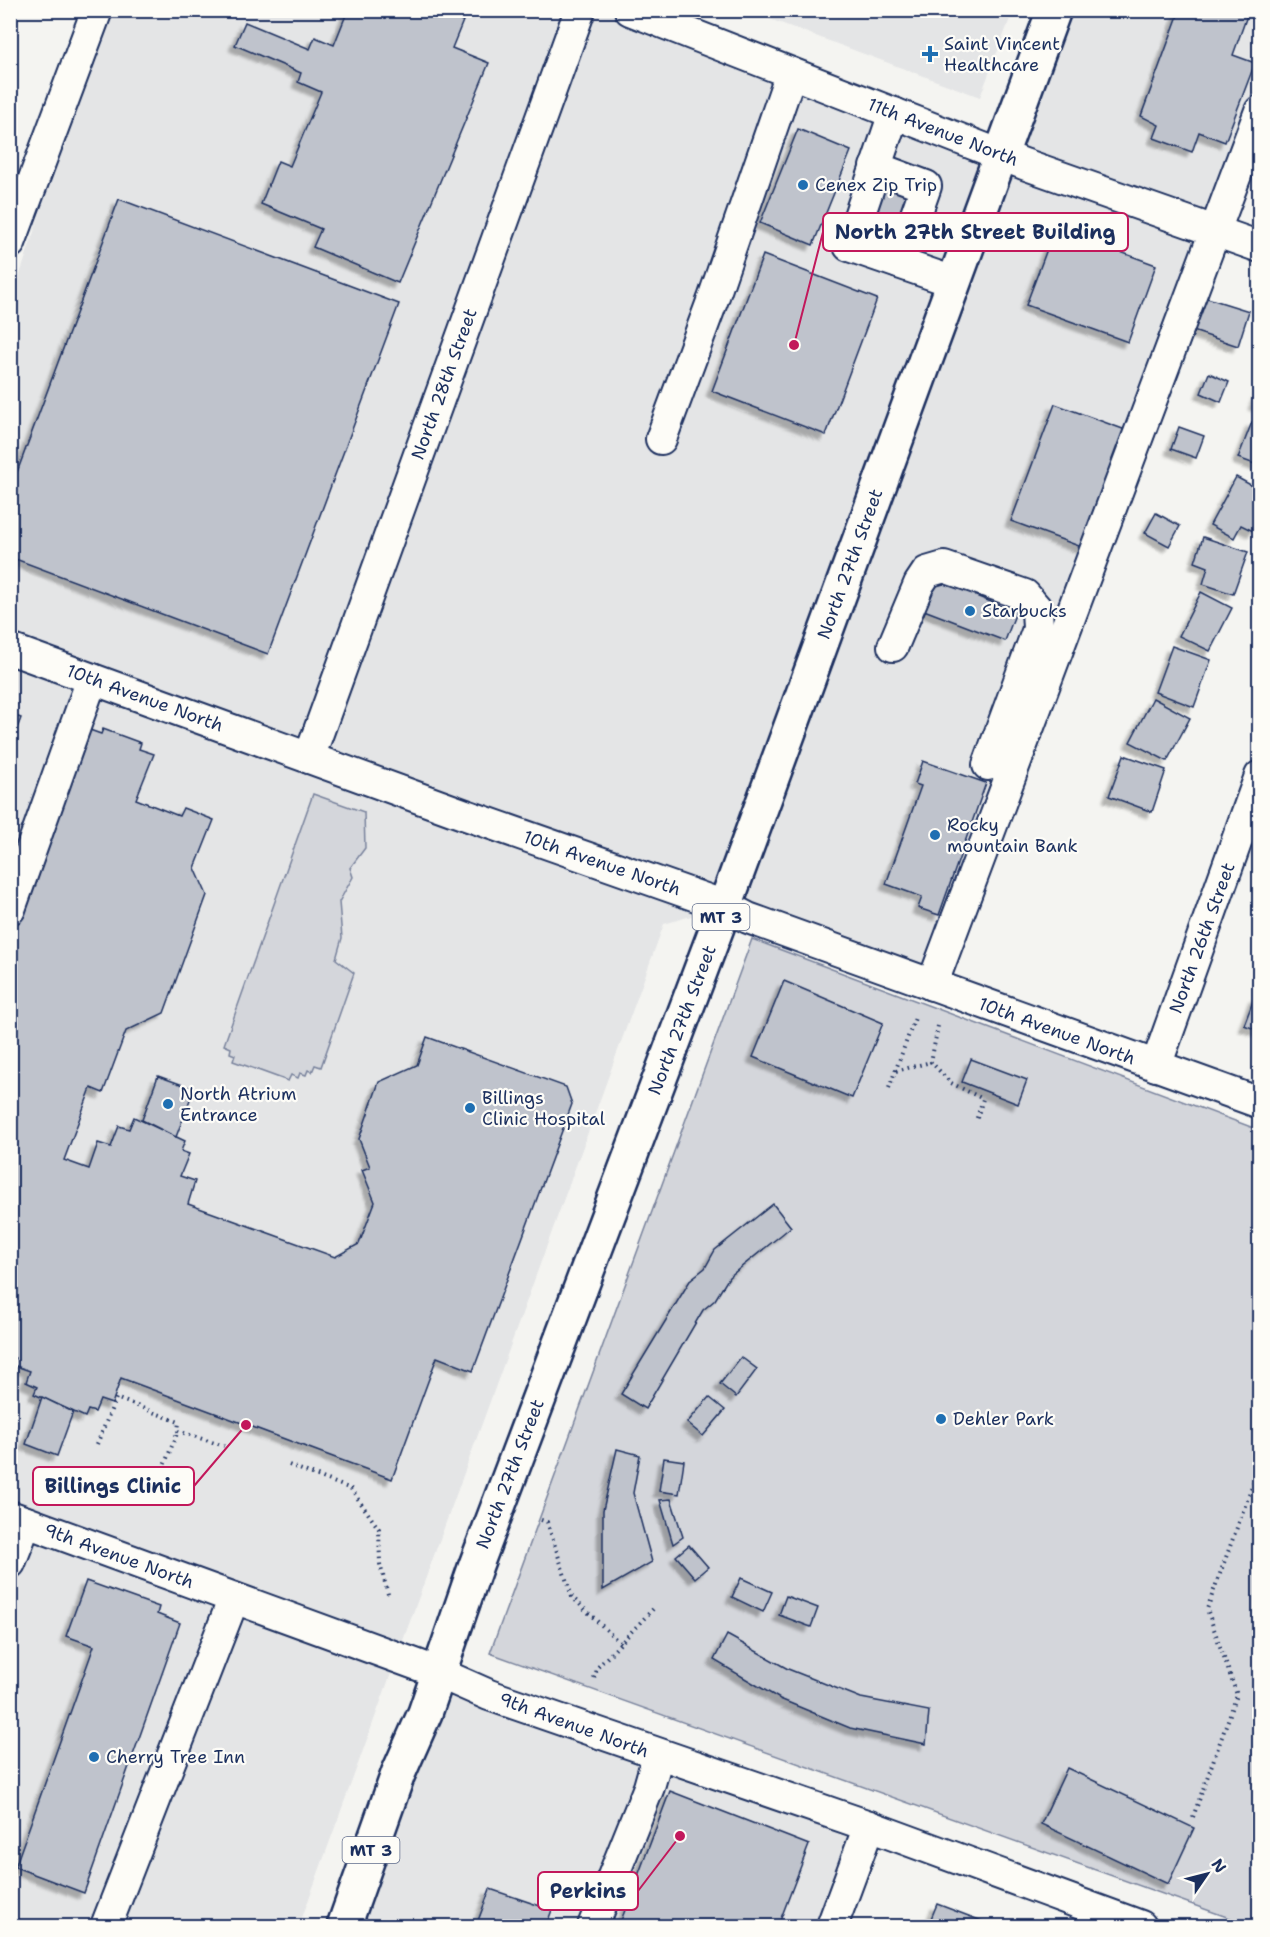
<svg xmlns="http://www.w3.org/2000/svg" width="1270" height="1937" font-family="'Shantell Sans',sans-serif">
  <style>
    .built { fill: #e4e5e6 }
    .green { fill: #d4d6db; stroke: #78829c; stroke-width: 1.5 }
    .building { fill: #bfc3cc; stroke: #1b2f5e; stroke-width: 1.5; filter: url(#shadow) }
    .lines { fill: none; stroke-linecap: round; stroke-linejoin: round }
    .minor-casing { stroke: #1b2f5e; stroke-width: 34 }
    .major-casing { stroke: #1b2f5e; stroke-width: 38 }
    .path { stroke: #1b2f5e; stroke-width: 4; stroke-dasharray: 1.5 4.5; stroke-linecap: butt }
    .minor { stroke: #fdfcf7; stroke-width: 30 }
    .major { stroke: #fdfcf7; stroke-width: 33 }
    .poi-dot { fill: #1f6fb2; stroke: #fdfcf7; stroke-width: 2 }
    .labels { text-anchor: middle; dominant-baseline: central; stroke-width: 4.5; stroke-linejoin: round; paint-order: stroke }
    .shield { fill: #fdfcf7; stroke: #5f6c8c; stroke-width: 1.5 }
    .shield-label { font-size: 16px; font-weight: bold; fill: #1b2f5e }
    .poi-label { font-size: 18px; fill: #1b2f5e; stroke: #fdfcf7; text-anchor: start }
    .street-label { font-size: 18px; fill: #1b2f5e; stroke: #fdfcf7 }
    .leader { fill: none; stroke: #c2185b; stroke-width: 2 }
    .callout-dot { fill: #c2185b; stroke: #fdfcf7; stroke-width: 2 }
    .callout { fill: #fdfcf7; stroke: #c2185b; stroke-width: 2 }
    .callout-label { font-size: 20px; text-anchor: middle; font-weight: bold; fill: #1b2f5e }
  </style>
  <defs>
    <filter id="shadow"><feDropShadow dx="-5.5" dy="5.5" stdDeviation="1.5" flood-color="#0004"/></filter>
  </defs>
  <rect width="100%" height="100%" fill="#f4f4f1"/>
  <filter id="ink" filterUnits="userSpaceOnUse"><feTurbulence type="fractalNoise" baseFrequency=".0167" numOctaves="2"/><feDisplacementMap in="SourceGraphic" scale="12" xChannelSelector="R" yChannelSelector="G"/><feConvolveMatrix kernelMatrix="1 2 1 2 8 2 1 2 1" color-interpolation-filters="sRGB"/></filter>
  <g filter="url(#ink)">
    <g class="built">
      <path d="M106,11H628L1001,154L1054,11H1259V111L932,985L725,906L664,924L299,1926H11L10,305Z"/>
      <path d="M748,11H1013L980,97Z"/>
      <path d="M437,1672L869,1826L832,1926H343Z"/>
    </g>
    <g class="green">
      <path d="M313,794L364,812L365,848L350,868L353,877L339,902L342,938L336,959L354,973L321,1067L315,1065L312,1072L308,1070L306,1075L300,1073L298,1078L291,1075L288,1081L233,1061L235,1055L230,1053L231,1048L224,1045Z"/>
      <path d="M752,939L1259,1130V1926H1252L490,1653Z"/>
    </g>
    <g class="building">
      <path d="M348,10H436L463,21L452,48L489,63L398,283L313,247L321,229L261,204L278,161L290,166L321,92L298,82L301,73L235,45L245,22L310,49L315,37L334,45Z"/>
      <path d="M1180,10H1249L1233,55L1255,63L1225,142L1199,132L1192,152L1154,138L1159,125L1141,116Z"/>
      <path d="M798,129L851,151L813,245L760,223Z"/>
      <path d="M879,186L909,196L895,238L866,228Z"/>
      <path d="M119,199L399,304L268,654L10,557V491Z"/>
      <path d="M1055,228L1156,265L1128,342L1026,305Z"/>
      <path d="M763,255L877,299L826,435L712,391Z"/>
      <path d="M1204,297L1249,311L1238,346L1193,331Z"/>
      <path d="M1209,373L1229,382L1221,402L1201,393Z"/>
      <path d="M1260,389V406L1254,404Z"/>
      <path d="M1055,404L1131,432L1087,549L1011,521Z"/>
      <path d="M1252,422L1260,425V466L1238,458Z"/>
      <path d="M1179,427L1204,436L1196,458L1171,449Z"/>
      <path d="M1236,477L1260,490V520L1253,531L1241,525L1234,538L1210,525Z"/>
      <path d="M1156,513L1180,526L1169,546L1145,533Z"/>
      <path d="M1203,537L1248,552L1233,594L1203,584L1208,567L1195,562Z"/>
      <path d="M936,578L979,588L976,596L1016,612L1005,641L924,610Z"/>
      <path d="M1201,592L1232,608L1210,651L1179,636Z"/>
      <path d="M1172,646L1211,660L1194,707L1155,692Z"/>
      <path d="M1153,698L1190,718L1167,761L1130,742Z"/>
      <path d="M10,714L21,718L12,742L10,741Z"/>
      <path d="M87,729L101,734L103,729L141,743L139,749L154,754L136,799L179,816L183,808L214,820L195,868L207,895L164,1013L126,1031L103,1093L91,1088L64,1160L89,1169L98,1143L111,1147L119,1126L129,1129L134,1117L185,1141L181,1151L189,1154L180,1176L195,1181L188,1204L335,1257L359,1244L375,1202L362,1170L370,1167L359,1139L379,1082L417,1065L427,1037L566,1087L572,1104L473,1371L437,1357L392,1479L121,1378L112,1404L100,1400L95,1412L88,1410L85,1417L34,1394L37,1387L26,1382L30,1371L13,1365L15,1358L10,1357V940Z"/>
      <path d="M1124,755L1166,770L1152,812L1109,796Z"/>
      <path d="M923,761L986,783L939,915L918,908L922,897L886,884L921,786L915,784Z"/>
      <path d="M784,981L883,1023L852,1098L753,1057Z"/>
      <path d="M1255,996L1260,997V1031L1244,1025Z"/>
      <path d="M971,1059L1027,1080L1018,1104L962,1082Z"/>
      <path d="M158,1076L194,1089L176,1137L142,1120Z"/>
      <path d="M773,1204L791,1227L729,1277L715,1300L703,1310L645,1409L621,1394L691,1279L705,1268L715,1250Z"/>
      <path d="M741,1357L757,1369L736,1397L720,1384Z"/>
      <path d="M42,1397L73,1412L57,1456L26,1444Z"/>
      <path d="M709,1397L725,1410L703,1436L687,1423Z"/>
      <path d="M617,1449L640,1455L633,1493L652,1562L603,1590V1510Z"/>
      <path d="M664,1458L684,1461L679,1494L659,1491Z"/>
      <path d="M671,1499L683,1537L673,1544L660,1500Z"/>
      <path d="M689,1545L708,1567L695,1578L676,1556Z"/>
      <path d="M741,1578L772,1592L763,1612L732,1597Z"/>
      <path d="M86,1581L159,1607L157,1614L180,1623L84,1893L15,1867L94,1646L66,1636Z"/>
      <path d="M786,1596L818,1608L811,1627L779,1615Z"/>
      <path d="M727,1635L788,1669L861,1698L929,1711L926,1744L850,1728L780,1699L714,1660Z"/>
      <path d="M1067,1768L1194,1828L1168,1884L1041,1824Z"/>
      <path d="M670,1791L809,1845L778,1926H619Z"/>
      <path d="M490,1889L552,1910L546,1926H476Z"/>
      <path d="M937,1904L995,1926H928Z"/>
    </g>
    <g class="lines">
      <defs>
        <g id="minor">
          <path d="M630,10L1024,164L1260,247"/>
          <path d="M894,113L849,246L954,282"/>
          <path d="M875,167L926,186L899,263"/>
          <path d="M10,243L97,10"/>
          <path d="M661,439L713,299L791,73"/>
          <path d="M893,646L919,584L927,572L944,567L1025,595L1037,609L1038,629L988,765"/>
          <path d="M10,649L463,814L725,906L748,918L1260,1103"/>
          <path d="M309,758L580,10"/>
          <path d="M10,909L92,679"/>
          <path d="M932,985L1260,111"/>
          <path d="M1156,1066L1260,776"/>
          <path d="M10,1516L437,1672L489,1695L869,1826L1141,1926"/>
          <path d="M10,1563L26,1522"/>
          <path d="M106,1926L234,1598"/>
          <path d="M593,1926L649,1787L658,1755"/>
          <path d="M832,1926L869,1826"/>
        </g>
        <path id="major" d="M344,1926L398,1774L425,1713L476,1565L725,906L1054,10"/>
      </defs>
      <use href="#minor" class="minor-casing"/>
      <use href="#major" class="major-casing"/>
      <g class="path">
        <path d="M938,1026L931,1062L951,1083L983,1099L976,1121"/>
        <path d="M896,1071L931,1062"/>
        <path d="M889,1088L915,1018"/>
        <path d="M97,1444L116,1398L179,1422L178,1431L224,1446"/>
        <path d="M289,1465L351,1489L379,1529L380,1564L389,1598"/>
        <path d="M149,1503L178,1431"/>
        <path d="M541,1520L547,1522L572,1597L620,1643"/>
        <path d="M594,1678L598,1667L655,1607"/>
        <path d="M1193,1817L1237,1695L1207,1609L1260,1465"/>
      </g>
      <use href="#minor" class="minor"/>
      <use href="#major" class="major"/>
    </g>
  </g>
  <g class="poi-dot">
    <path d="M927 45h6v6h6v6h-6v6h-6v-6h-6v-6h6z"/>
    <circle cx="803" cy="185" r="6"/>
    <circle cx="970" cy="611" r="6"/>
    <circle cx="935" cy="835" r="6"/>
    <circle cx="168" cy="1104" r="6"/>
    <circle cx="470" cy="1108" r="6"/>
    <circle cx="941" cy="1419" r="6"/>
    <circle cx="94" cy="1757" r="6"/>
  </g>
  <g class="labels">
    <g class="shield">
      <rect x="692.5" y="904" width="57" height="26" rx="4.5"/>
      <rect x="342.5" y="1837" width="57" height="26" rx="4.5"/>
    </g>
    <g class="shield-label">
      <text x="721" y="917">MT 3</text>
      <text x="371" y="1850">MT 3</text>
    </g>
    <g class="poi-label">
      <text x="944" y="44">Saint Vincent<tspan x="944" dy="21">Healthcare</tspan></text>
      <text x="815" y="185">Cenex Zip Trip</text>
      <text x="982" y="611">Starbucks</text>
      <text x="947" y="825">Rocky<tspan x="947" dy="21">mountain Bank</tspan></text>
      <text x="180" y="1094">North Atrium<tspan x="180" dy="21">Entrance</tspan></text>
      <text x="482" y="1098">Billings<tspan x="482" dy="21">Clinic Hospital</tspan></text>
      <text x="953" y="1419">Dehler Park</text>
      <text x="106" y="1757">Cherry Tree Inn</text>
    </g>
    <g class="street-label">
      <text transform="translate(943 132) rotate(21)">11th Avenue North</text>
      <text transform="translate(444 384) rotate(-70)">North 28th Street</text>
      <text transform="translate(850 564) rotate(-70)">North 27th Street</text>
      <text transform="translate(145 698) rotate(20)">10th Avenue North</text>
      <text transform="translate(602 863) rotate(19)">10th Avenue North</text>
      <text transform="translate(1202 938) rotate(-70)">North 26th Street</text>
      <text transform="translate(682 1020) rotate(-69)">North 27th Street</text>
      <text transform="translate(1057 1031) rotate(20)">10th Avenue North</text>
      <text transform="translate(510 1474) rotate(-69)">North 27th Street</text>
      <text transform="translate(119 1556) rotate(20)">9th Avenue North</text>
      <text transform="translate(574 1725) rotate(20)">9th Avenue North</text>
    </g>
  </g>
  <path class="leader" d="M794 345L823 232M246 1425L194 1486M680 1836L638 1891"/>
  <g class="callout-dot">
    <circle cx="794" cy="345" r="6"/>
    <circle cx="246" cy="1425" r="6"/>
    <circle cx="680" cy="1836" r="6"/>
  </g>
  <g class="callout">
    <rect x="823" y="213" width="305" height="38" rx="6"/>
    <rect x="33" y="1467" width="161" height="38" rx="6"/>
    <rect x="538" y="1872" width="100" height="38" rx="6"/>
  </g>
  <g class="callout-label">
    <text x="975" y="239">North 27th Street Building</text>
    <text x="113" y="1493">Billings Clinic</text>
    <text x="588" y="1898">Perkins</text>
  </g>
  <rect width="1270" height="1937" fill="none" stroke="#fdfcf7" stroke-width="36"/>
  <rect x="18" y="18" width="1234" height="1901" fill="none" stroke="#1b2f5e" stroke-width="2" filter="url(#ink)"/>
  <g transform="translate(1207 1874) rotate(55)" stroke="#fdfcf7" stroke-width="4.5" paint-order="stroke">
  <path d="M0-4.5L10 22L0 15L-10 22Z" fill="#1b2f5e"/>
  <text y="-9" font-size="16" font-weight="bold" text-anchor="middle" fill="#1b2f5e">N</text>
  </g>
</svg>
